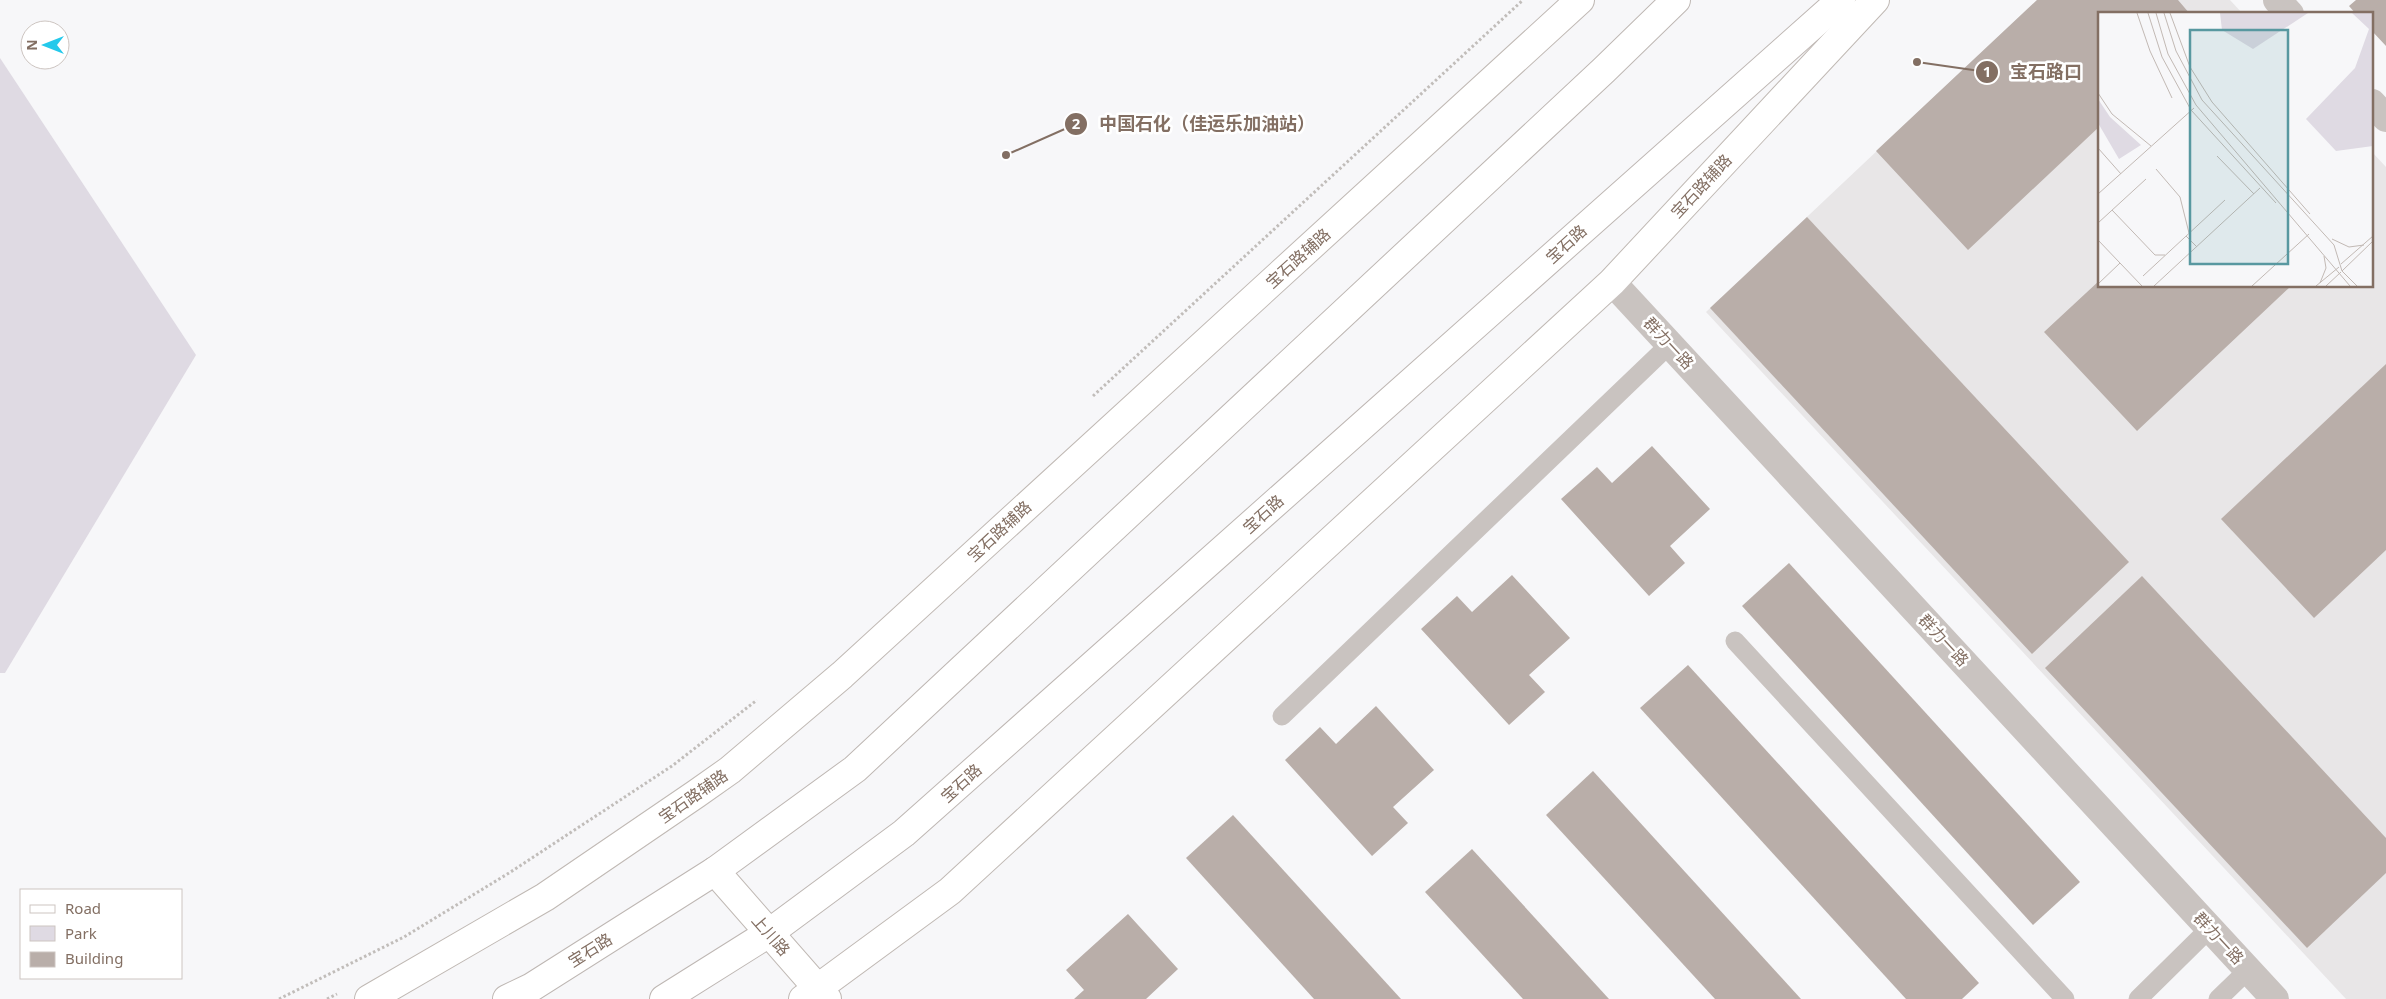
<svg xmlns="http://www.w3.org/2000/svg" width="2386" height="999" font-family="'Noto Sans','Noto Sans SC',sans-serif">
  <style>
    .built { fill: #e8e6e7 }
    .green { fill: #dfdae3 }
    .building { fill: #b9aea9 }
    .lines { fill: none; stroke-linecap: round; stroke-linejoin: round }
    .secondary-casing { stroke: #c0b9b4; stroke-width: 30 }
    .primary-casing { stroke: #beb7b3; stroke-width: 30 }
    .path { stroke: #c1bdba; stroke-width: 3; stroke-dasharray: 2.5 2.5; stroke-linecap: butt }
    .lane { stroke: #c9c3c0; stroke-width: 19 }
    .street { stroke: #c9c3c0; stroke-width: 28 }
    .secondary { stroke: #fff; stroke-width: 28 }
    .primary { stroke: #fff; stroke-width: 28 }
    .labels { text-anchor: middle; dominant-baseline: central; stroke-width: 5; stroke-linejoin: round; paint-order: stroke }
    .street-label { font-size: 16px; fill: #836f63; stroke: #fff }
    .inset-road { fill: none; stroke: #c2b9b4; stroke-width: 1 }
    .view { fill: #5898a0; fill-opacity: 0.15; stroke: #5898a0; stroke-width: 2.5 }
    .inset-edge { fill: none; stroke: #836f63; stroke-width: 2.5 }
    .leader { fill: none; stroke: #836f63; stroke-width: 2 }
    .callout-dot { fill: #836f63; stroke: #fff; stroke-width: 2 }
    .mark-label { font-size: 15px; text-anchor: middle; font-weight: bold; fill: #fff }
    .callout-label { font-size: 18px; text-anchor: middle; font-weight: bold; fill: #836f63; stroke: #fff; stroke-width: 5; stroke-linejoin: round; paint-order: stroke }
  </style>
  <rect width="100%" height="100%" fill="#f7f7f9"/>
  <path class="built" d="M2037,0H2230L2243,14H2100V286H2372V152L2386,167V999H2346L1706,312Z"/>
  <path class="green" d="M0,58L196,355L5,673H0Z"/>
  <g class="building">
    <path d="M2037,0H2178L2190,14H2100V126L1968,250L1876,151Z"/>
    <path d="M2356,0H2386V46L2372,31V14H2356L2349,6Z"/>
    <path d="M1807,217L2129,562L2032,654L1710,308Z"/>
    <path d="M2100,280V286H2291L2137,431L2044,332Z"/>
    <path d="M2386,364V550L2314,618L2221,519Z"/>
    <path d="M1652,446L1710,509L1670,546L1685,563L1649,596L1561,499L1597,467L1612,483Z"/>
    <path d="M1789,563L2080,882L2033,925L1742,606Z"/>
    <path d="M1512,575L1570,638L1529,675L1545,692L1509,725L1421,629L1457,596L1472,612Z"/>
    <path d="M2142,576L2386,838V873L2307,948L2045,668Z"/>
    <path d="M1688,665L1979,983L1962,999H1906L1640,708Z"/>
    <path d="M1376,706L1434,770L1393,807L1408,823L1372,856L1285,760L1320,727L1336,744Z"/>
    <path d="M1593,771L1801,999H1715L1546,815Z"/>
    <path d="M1233,815L1401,999H1314L1186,858Z"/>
    <path d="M1472,849L1609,999H1523L1425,892Z"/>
    <path d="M1128,914L1178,969L1146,999H1074L1084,990L1066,970Z"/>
  </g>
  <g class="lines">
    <defs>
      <g id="secondary">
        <path d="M715,871L827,999"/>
        <path d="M369,999L545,897L696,794L730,770L842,675L1580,0"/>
        <path d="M803,999L950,891L1612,282L1875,0"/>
      </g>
      <g id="primary">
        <path d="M507,999L532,987L715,871L855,769L1604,70L1676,0"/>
        <path d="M664,999L769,933L904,833L1841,0"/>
      </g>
    </defs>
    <use href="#secondary" class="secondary-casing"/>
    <use href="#primary" class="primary-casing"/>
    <g class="path">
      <path d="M1093,396L1523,0"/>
      <path d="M279,999L404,937L509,873L672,766L757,700"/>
      <path d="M327,999L337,994"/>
    </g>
    <g class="lane">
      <path d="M1735,641L2065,999"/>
      <path d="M1282,716L1670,344"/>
      <path d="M2138,999L2210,928"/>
      <path d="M2218,999L2248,970"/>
    </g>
    <g class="street">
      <path d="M2277,0L2290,14"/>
      <path d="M2372,103L2386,118"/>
      <path d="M1612,282L2275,999"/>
    </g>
    <use href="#secondary" class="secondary"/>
    <use href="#primary" class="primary"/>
  </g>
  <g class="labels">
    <g class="street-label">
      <text transform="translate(1701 186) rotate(-47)">宝石路辅路</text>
      <text transform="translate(1566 244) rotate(-42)">宝石路</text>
      <text transform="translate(1298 258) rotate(-42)">宝石路辅路</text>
      <text transform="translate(1669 343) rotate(47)">群力一路</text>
      <text transform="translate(1263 514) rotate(-42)">宝石路</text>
      <text transform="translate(999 531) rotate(-43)">宝石路辅路</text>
      <text transform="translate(1944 640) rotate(47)">群力一路</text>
      <text transform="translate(961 783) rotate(-42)">宝石路</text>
      <text transform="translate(693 796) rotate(-35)">宝石路辅路</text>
      <text transform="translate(771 935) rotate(49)">上川路</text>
      <text transform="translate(2219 938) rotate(47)">群力一路</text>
      <text transform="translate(590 950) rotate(-32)">宝石路</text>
    </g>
  </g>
  <g transform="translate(2098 12)">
    <rect width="275" height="275" fill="#f7f7f9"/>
    <path d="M122,1H210L155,37L124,18ZM254,1H275V134L238,139L208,107L257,56L271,17ZM0,87L12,105L43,133L21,147L0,111Z" fill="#dfdae3"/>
    <path class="inset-road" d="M39,1L52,39L74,86M50,1L64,45L93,98L178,191M58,1L70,42L98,93L252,274M66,1L78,39L104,88L236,233L244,259M72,1L92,55L114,90L212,202M0,81L14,102L53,134M0,136L23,162M119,144L156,182M58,157L82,185L91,221M0,182L96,96M14,198L57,243H67M0,211L48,167M88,224L99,235M234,227L251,235L266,233M0,228L44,274M243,252L275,224M244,259L275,229M244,259L259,274M45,264L127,188M222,271L228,256L226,244M0,272L22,251M56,274L162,176M154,274L211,222M218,274L241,255M228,274L243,260"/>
    <path class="view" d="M92,18H190V252H92Z"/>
    <rect width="275" height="275" class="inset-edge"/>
  </g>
  <path class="leader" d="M1917 62L1987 72M1006 155L1076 124"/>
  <g class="callout-dot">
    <circle cx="1917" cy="62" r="5"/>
    <circle cx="1006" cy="155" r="5"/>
    <circle cx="1987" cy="72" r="12"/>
    <circle cx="1076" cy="124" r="12"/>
  </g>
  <g class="mark-label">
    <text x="1987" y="77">1</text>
    <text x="1076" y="129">2</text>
  </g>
  <g class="callout-label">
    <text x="2046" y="78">宝石路口</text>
    <text x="1207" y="130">中国石化（佳运乐加油站）</text>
  </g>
  <rect x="20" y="889" width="162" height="90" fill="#ffffff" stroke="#cdc5c1"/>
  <rect x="30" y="905" width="25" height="8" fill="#ffffff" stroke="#cdc5c1"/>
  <text x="65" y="914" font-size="15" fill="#836f63">Road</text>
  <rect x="30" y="926" width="25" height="15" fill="#dfdae3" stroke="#cdc5c1"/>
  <text x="65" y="939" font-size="15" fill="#836f63">Park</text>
  <rect x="30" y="952" width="25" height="15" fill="#b9aea9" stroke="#cdc5c1"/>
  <text x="65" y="964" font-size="15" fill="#836f63">Building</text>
  <g transform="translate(45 45) rotate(270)"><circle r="24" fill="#ffffff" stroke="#cdc5c1"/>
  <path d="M0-4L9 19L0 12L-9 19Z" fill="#24c9eb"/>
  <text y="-8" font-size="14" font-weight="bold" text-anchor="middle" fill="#836f63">N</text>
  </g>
</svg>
